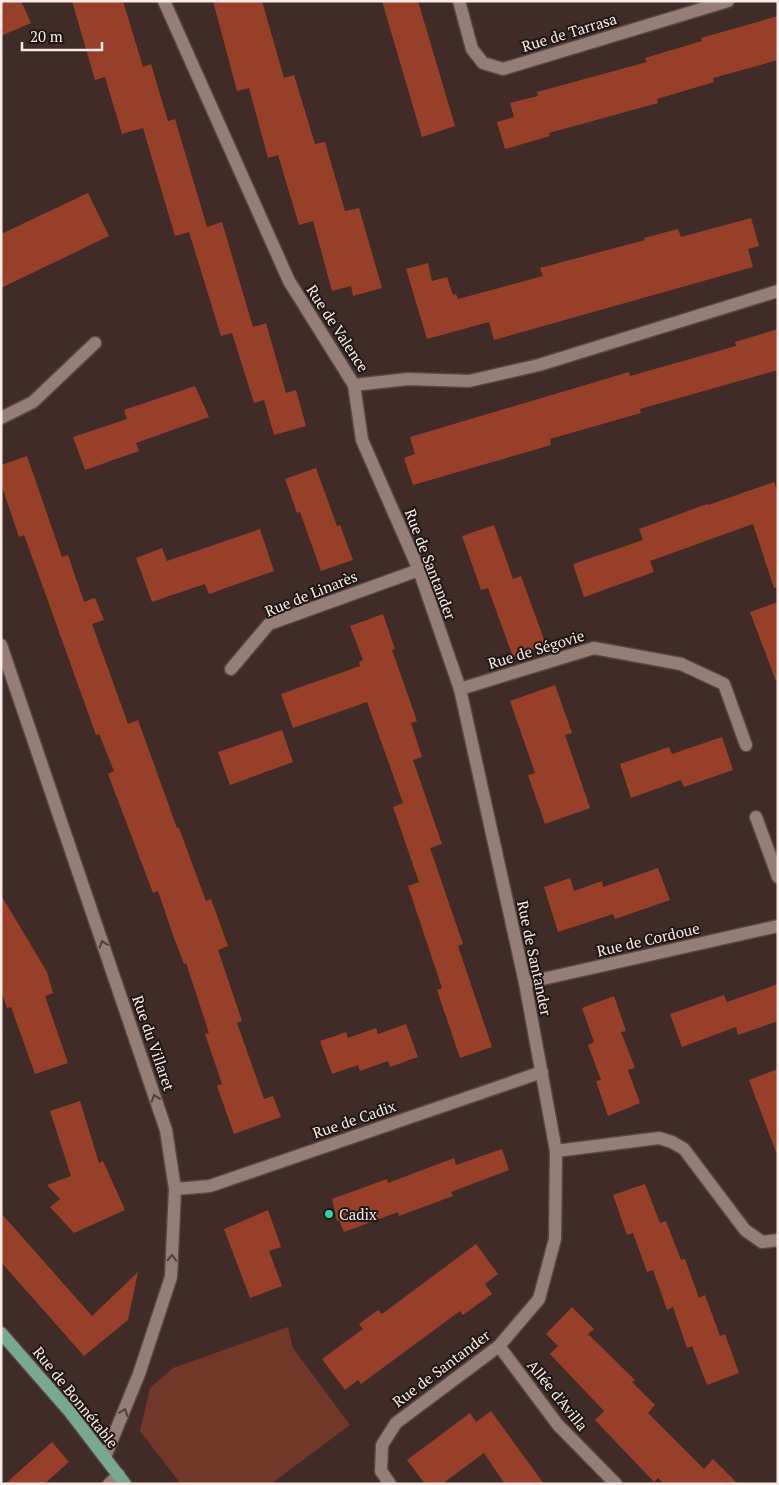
<svg xmlns="http://www.w3.org/2000/svg" width="779" height="1485" font-family="'PT Serif',serif">
  <style>
    .green { fill: #71382a }
    .building { fill: #983f29 }
    .lines { fill: none; stroke-linecap: round; stroke-linejoin: round }
    .lane-casing { stroke: #594742; stroke-width: 15 }
    .street-casing { stroke: #594742; stroke-width: 15 }
    .primary-casing { stroke: #594742; stroke-width: 15 }
    .lane { stroke: #967d76; stroke-width: 12 }
    .street { stroke: #967d76; stroke-width: 12 }
    .primary { stroke: #78a892; stroke-width: 12 }
    .oneway { stroke: #4f3f3b }
    .poi-dot { fill: #2fd4aa; stroke: #201614; stroke-width: 2 }
    .labels { text-anchor: middle; dominant-baseline: central; stroke-width: 4; stroke-linejoin: round; paint-order: stroke }
    .street-label { font-size: 15px; fill: #f9ebe7; stroke: #201614 }
    .poi-label { font-size: 15px; fill: #f9ebe7; stroke: #201614; text-anchor: start }
  </style>
  <rect width="100%" height="100%" fill="#402b26"/>
  <path class="green" d="M288,1327L293,1348L350,1425L271,1484H181L140,1431L150,1388L173,1368Z"/>
  <g class="building">
    <path d="M1,1H21L31,23L1,36Z"/>
    <path d="M72,1H123L143,67L151,64L168,121L175,119L207,227L222,222L253,327L266,323L286,393L296,390L306,426L274,435L264,400L254,403L232,333L221,336L189,232L175,236L143,128L122,134L105,77L95,80Z"/>
    <path d="M213,1H262L284,78L294,75L315,144L325,142L345,211L359,208L382,288L353,296L351,286L332,291L313,221L299,225L278,155L268,158L249,88L237,91Z"/>
    <path d="M382,1H418L455,126L422,137Z"/>
    <path d="M778,16V60L713,78L714,82L657,99L658,103L549,133L550,136L505,149L497,122L514,117L510,103L538,96L537,92L647,62L645,58L702,41L701,38Z"/>
    <path d="M88,193L109,236L1,288V234Z"/>
    <path d="M751,218L759,246L748,249L753,267L494,340L489,322L427,339L406,269L428,263L432,281L447,277L453,295L456,294L458,299L543,276L540,268L645,240L644,238L678,229L681,237Z"/>
    <path d="M778,329V370L640,409L641,413L550,439L551,445L413,485L404,458L415,454L410,437L629,372L630,376L736,346L735,342Z"/>
    <path d="M195,386L209,417L136,443L139,451L85,470L73,437L127,419L124,410Z"/>
    <path d="M27,456L62,557L68,555L84,602L95,598L104,620L92,624L128,724L138,720L177,828H179L206,901L211,899L228,946L218,950L242,1021L237,1023L264,1099L273,1096L281,1117L234,1134L217,1086L222,1084L205,1034L209,1033L186,963L184,964L174,938L158,891L153,893L108,774L114,771L99,734L96,735L39,576L24,535L19,537L1,484V465Z"/>
    <path d="M316,468L337,526L340,525L353,560L321,571L300,512L297,513L285,479Z"/>
    <path d="M774,482L778,494V587L774,588L753,524L650,561L654,572L584,597L573,564L643,540L639,529L707,504L708,505Z"/>
    <path d="M494,525L513,579L521,576L546,645L513,657L488,588L481,590L462,536Z"/>
    <path d="M260,529L274,571L209,594L205,584L152,602L136,558L162,548L167,561Z"/>
    <path d="M778,602V681H776L750,612Z"/>
    <path d="M383,614L395,649L392,650L417,721L411,723L422,757L413,760L442,844L430,848L463,944L458,946L492,1047L460,1058L437,990L442,988L408,886L419,882L393,807L403,803L367,702L293,728L281,694L360,666L359,662L363,660L350,626Z"/>
    <path d="M555,685L572,733L565,735L590,808L545,824L528,775L535,773L510,701Z"/>
    <path d="M282,730L293,762L230,785L218,752Z"/>
    <path d="M722,737L733,770L684,787L681,780L631,798L620,764L669,747L672,754Z"/>
    <path d="M658,868L670,900L615,919L613,914L558,932L544,887L570,878L574,891L602,881L603,887Z"/>
    <path d="M1,895L47,972L53,993L45,996L68,1063L35,1074L11,1007L7,1008L1,990Z"/>
    <path d="M778,984V1021L738,1035L736,1027L682,1047L670,1014L724,995L727,1002Z"/>
    <path d="M614,996L626,1031L621,1032L635,1068L628,1070L640,1103L608,1116L596,1081L601,1080L588,1045L594,1042L582,1008Z"/>
    <path d="M406,1024L418,1057L390,1067L388,1061L360,1071L358,1065L332,1074L320,1041L346,1032L348,1038L376,1028L378,1034Z"/>
    <path d="M778,1069V1151L776,1152L749,1080Z"/>
    <path d="M80,1101L99,1163L103,1161L125,1210L74,1233L50,1207L60,1199L47,1185L71,1176L50,1111Z"/>
    <path d="M502,1149L509,1170L451,1192L453,1196L399,1216L398,1212L344,1232L339,1220L337,1221L332,1199L387,1179L388,1183L454,1158L456,1165Z"/>
    <path d="M645,1184L660,1223L666,1221L681,1260L685,1259L699,1298L705,1295L720,1336L725,1334L739,1373L707,1385L692,1346L687,1348L673,1307L667,1310L653,1270L647,1272L633,1233L627,1235L613,1195Z"/>
    <path d="M268,1210L281,1247L269,1251L282,1286L250,1298L224,1229Z"/>
    <path d="M1,1213L92,1316L138,1272L128,1320L84,1356L1,1262Z"/>
    <path d="M476,1244L498,1274L485,1284L492,1294L463,1315L460,1311L361,1384L358,1380L345,1390L322,1359L363,1329L359,1324L378,1310L382,1314Z"/>
    <path d="M572,1307L594,1329L588,1334L635,1380L632,1382L655,1405L648,1413L704,1469L713,1459L738,1484H664L658,1478L654,1482L595,1420L604,1411L550,1354L558,1346L546,1334Z"/>
    <path d="M491,1411L544,1484H505L484,1453L442,1484H425L407,1460L470,1413L476,1422Z"/>
    <path d="M52,1442L69,1462L44,1484H5Z"/>
  </g>
  <g class="lines">
    <defs>
      <g id="lane">
        <path d="M681,664L724,684L746,745"/>
        <path d="M756,817L778,877"/>
      </g>
      <g id="street">
        <path d="M164,1L289,281L354,385L408,379L469,381L539,365L778,291"/>
        <path d="M459,1L472,49L483,63L503,69L728,1"/>
        <path d="M354,385L362,440L419,570L460,689L525,983L556,1151L555,1239L539,1299L499,1346L396,1423L382,1445L381,1471L390,1484"/>
        <path d="M1,418L33,402L95,343"/>
        <path d="M1,645L166,1130L175,1189L171,1277L139,1374L105,1457"/>
        <path d="M231,669L269,624L419,570"/>
        <path d="M460,689L594,648L681,664"/>
        <path d="M525,983L778,926"/>
        <path d="M556,1151L659,1138L672,1142L684,1149L745,1230L762,1242L778,1240"/>
        <path d="M175,1189L210,1186L542,1072"/>
        <path d="M499,1346L558,1425L616,1484"/>
        <path d="M109,1484L119,1475"/>
      </g>
      <path id="primary" d="M1,1333L70,1412L125,1484"/>
    </defs>
    <use href="#lane" class="lane-casing"/>
    <use href="#street" class="street-casing"/>
    <use href="#primary" class="primary-casing"/>
    <use href="#lane" class="lane"/>
    <use href="#street" class="street"/>
    <use href="#primary" class="primary"/>
  </g>
  <defs><path id="oneway-chevron" d="M-2-3.5L2.5 0L-2 3.5" fill="none" stroke-width="1.6" stroke-linecap="round" stroke-linejoin="round" transform="scale(1.25)"/></defs>
  <g class="oneway">
    <use href="#oneway-chevron" transform="translate(103 944) rotate(-109)"/>
    <use href="#oneway-chevron" transform="translate(155 1098) rotate(-109)"/>
    <use href="#oneway-chevron" transform="translate(172 1258) rotate(-87)"/>
    <use href="#oneway-chevron" transform="translate(124 1412) rotate(-69)"/>
  </g>
  <circle class="poi-dot" cx="329" cy="1214" r="5"/>
  <g class="labels">
    <g class="street-label">
      <text transform="translate(569 32) rotate(-17)">Rue de Tarrasa</text>
      <text transform="translate(338 328) rotate(57)">Rue de Valence</text>
      <text transform="translate(431 564) rotate(69)">Rue de Santander</text>
      <text transform="translate(311 593) rotate(-22)">Rue de Linarès</text>
      <text transform="translate(536 649) rotate(-17)">Rue de Ségovie</text>
      <text transform="translate(648 939) rotate(-13)">Rue de Cordoue</text>
      <text transform="translate(535 958) rotate(78)">Rue de Santander</text>
      <text transform="translate(154 1043) rotate(71)">Rue du Villaret</text>
      <text transform="translate(354 1119) rotate(-19)">Rue de Cadix</text>
      <text transform="translate(441 1368) rotate(-37)">Rue de Santander</text>
      <text transform="translate(558 1395) rotate(51)">Allée d'Avilla</text>
      <text transform="translate(76 1397) rotate(51)">Rue de Bonnétable</text>
    </g>
    <g class="poi-label">
      <text x="339" y="1214">Cadix</text>
    </g>
  </g>
  <rect width="779" height="1485" fill="none" stroke="#f9ebe7" stroke-width="5"/>
  <path d="M22 42v8h80v-8" fill="none" stroke="#f9ebe7" stroke-width="2.5"/>
  <text x="30" y="42" font-size="15" fill="#f9ebe7" stroke="#201614" stroke-width="4" paint-order="stroke">20 m</text>
</svg>
